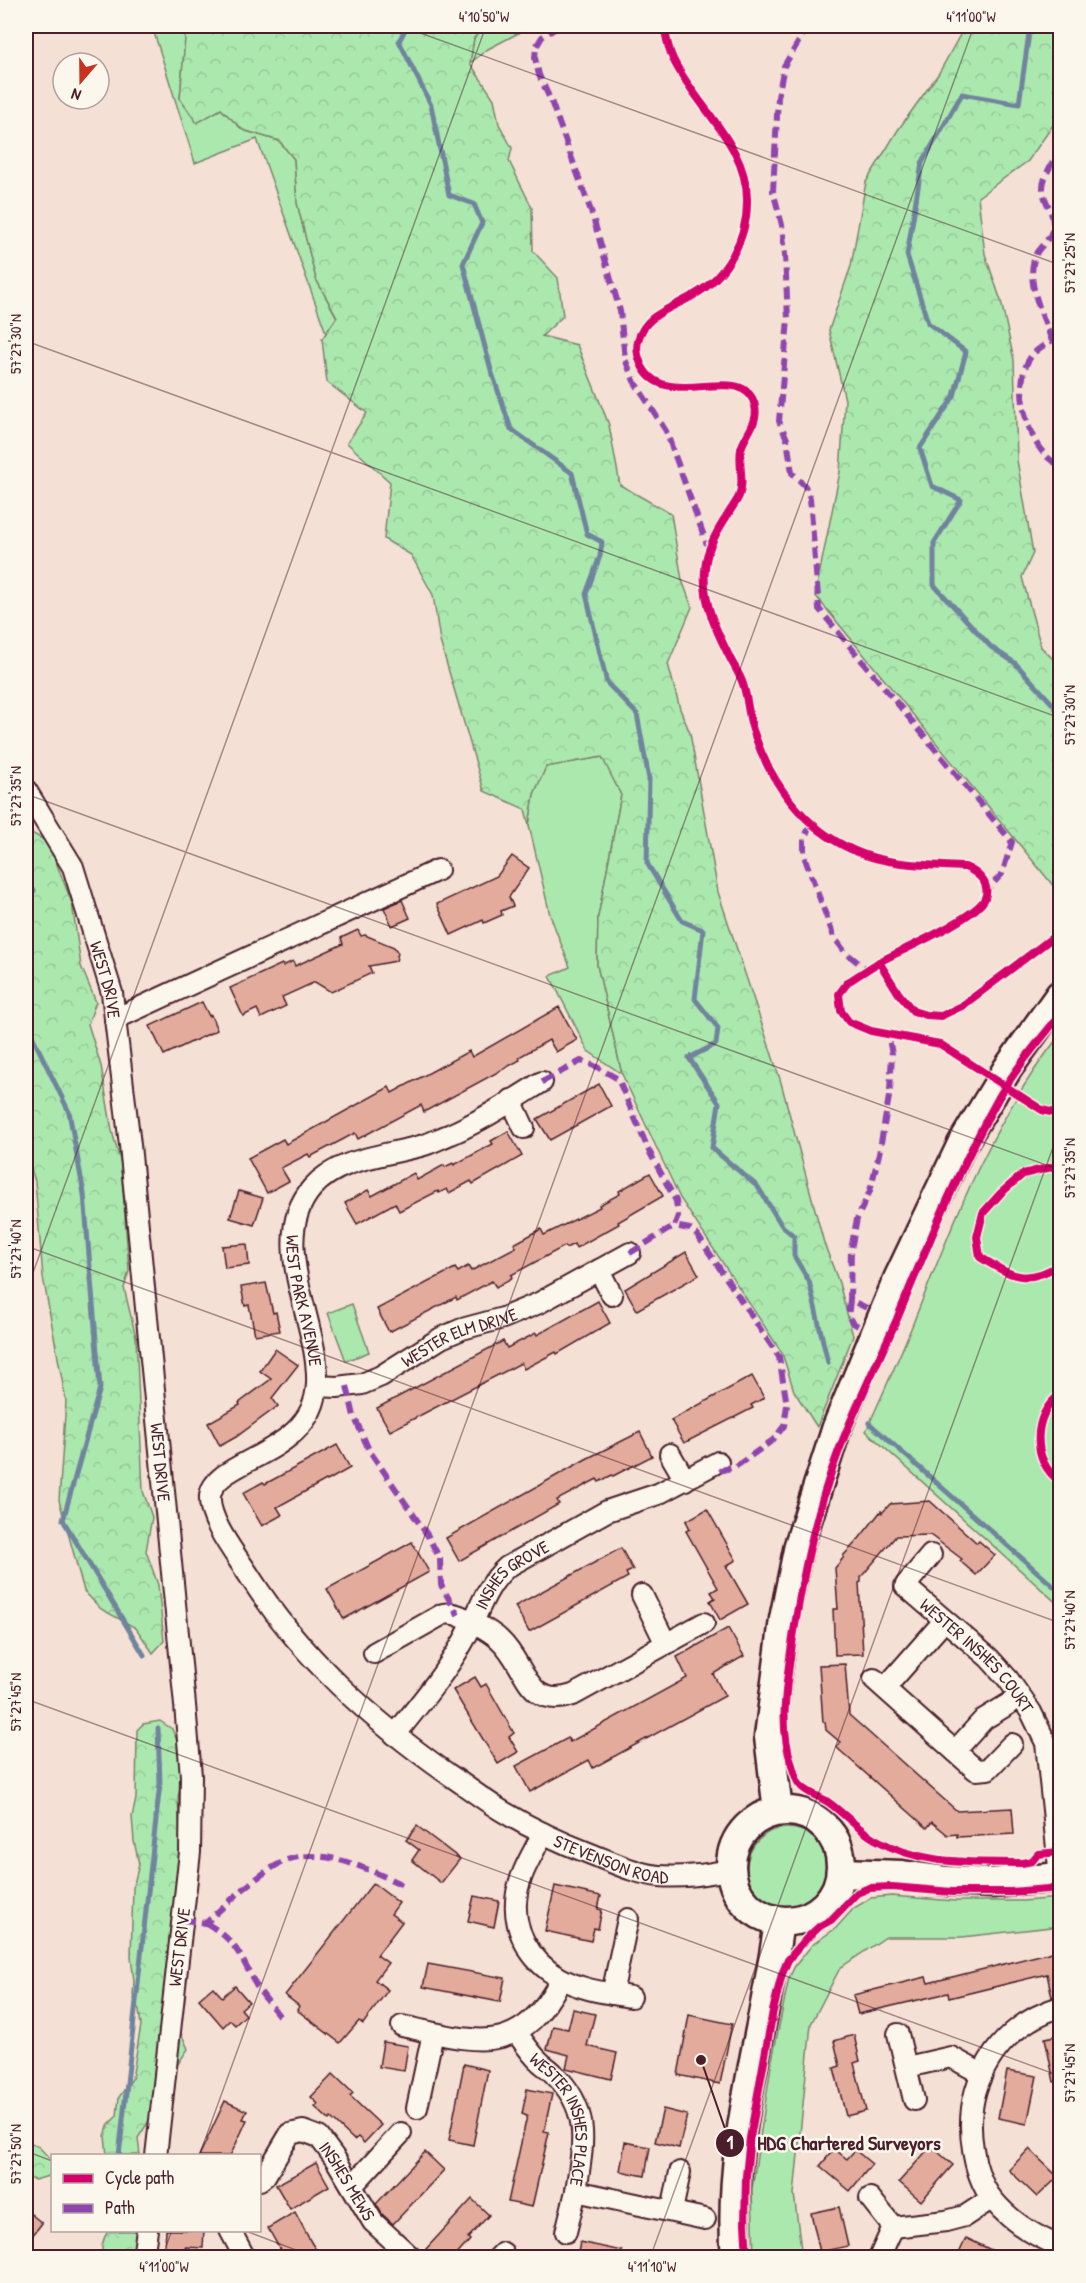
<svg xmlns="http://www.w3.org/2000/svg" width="1086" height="2283" font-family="'Patrick Hand',sans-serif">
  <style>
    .green { fill: #abe8ae; stroke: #7a846c; stroke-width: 1.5 }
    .forest { fill: url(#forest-crowns); stroke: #7a846c; stroke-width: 1.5 }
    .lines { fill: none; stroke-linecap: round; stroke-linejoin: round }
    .stream { stroke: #70849e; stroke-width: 5 }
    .building { fill: #e3ab9c; stroke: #4a1f2b; stroke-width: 1.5 }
    .street-casing { stroke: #4a1f2b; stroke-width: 24 }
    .secondary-casing { stroke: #4a1f2b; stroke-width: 33 }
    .street { stroke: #fbf7ec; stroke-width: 20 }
    .secondary { stroke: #fbf7ec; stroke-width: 28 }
    .quiet { stroke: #8e44ad; stroke-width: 6; stroke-dasharray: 12 6; stroke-linecap: butt }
    .cycleway-casing { stroke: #fbf7ec; stroke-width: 11 }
    .cycleway { stroke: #d6006c; stroke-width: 8 }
    .ticks { fill: none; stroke: #4a1f2b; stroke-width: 1.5; stroke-opacity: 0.45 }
    .labels { text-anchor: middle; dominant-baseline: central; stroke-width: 5; stroke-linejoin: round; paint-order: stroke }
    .street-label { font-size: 18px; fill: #4a1f2b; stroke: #fbf7ec }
    .leader { fill: none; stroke: #4a1f2b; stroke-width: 2 }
    .callout-dot { fill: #4a1f2b; stroke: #fbf7ec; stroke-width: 2 }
    .mark-label { font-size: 18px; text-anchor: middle; font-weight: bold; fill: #fff }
    .callout-label { font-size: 20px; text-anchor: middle; font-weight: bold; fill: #4a1f2b; stroke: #fbf7ec; stroke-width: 5; stroke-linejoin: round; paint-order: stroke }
    .neatline { fill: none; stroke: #4a1f2b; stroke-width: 2 }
    .ticks-label { font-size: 15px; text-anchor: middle; fill: #4a1f2b }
  </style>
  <defs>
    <pattern id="forest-crowns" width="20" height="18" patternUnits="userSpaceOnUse" patternTransform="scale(1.5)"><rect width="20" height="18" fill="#abe8ae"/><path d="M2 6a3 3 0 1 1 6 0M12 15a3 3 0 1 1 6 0" fill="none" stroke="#95c796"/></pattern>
  </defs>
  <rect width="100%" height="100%" fill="#f4e0d4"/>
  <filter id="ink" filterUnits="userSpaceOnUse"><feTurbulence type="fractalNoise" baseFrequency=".0167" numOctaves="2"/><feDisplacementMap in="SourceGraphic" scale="12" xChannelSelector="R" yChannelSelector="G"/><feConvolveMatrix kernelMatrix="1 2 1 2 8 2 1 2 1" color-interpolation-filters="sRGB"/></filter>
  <g filter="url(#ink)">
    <g class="green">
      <path d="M152,26H186L180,99L197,122L221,109L243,130L279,141L294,159L297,203L316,279L337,318L326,333L257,139L195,163Z"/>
      <path d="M484,26H532L488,49L470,63L474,38Z"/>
      <path d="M603,757L621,795L598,917L597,965L622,1074L588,1051L550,976L570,967L550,915L529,825L534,794L546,766Z"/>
      <path d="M1060,1035V1606L866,1431C881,1398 896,1365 910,1331C951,1228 990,1123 1060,1035Z"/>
      <path d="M352,1304L369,1352L346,1361L328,1313Z"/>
      <circle cx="787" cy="1868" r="40"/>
      <path d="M891,1896L955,1901H1023L1060,1898V1926L962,1937H886L840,1968L811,2024L794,2194L802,2257H754L752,2189L772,2060L789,1978L795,1966L812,1945L836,1928L854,1908L871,1898Z"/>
    </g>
    <g class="forest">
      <path d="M186,26H484L474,38L470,63L494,99L499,124L512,148L509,161L532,208L533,251L558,278L563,316L542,336L577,345L609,425L620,485L671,514L682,580L692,607L668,664L680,709L690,733L718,892L780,1079L824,1243L839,1283L853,1336L817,1427L794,1391L782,1353L680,1198L622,1074L597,965L598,917L621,795L602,757L546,767L534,794L529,825L525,809L484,791L440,641L433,595L411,555L384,539L390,482L347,443L367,413L327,382L322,339L337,317L316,279L297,203L294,159L279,141L243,130L221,109L197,123L180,99Z"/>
      <path d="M965,26H1055L1051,55L1060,115L1028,161L978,197L985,254L1001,301L1014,360L1017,460L1033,553L1022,577L1041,647L1060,666V894L815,595L840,472L845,400L829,330L851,266L866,182L898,130L939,73Z"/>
      <path d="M26,830L48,842L72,903L81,966L96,1002L88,1024L101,1066L112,1131L121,1164L129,1271L124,1288L136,1337L143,1491L152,1517L146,1551L158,1585L164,1641L153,1653L136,1628L101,1609L84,1591L59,1500L66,1401L43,1277L35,1181L26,1155Z"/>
      <path d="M160,1721L172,1729L179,1745L182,1778L178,1797L181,1863L166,2012L181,2033L188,2049L169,2077L151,2118L138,2138L140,2155H107L105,2136L109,2124L117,2116L119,2097L132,2079L141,2025L139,2011L133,1996L134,1981L131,1957L133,1888L139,1864L134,1841L132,1817L136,1799L137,1730L143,1724Z"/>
      <path d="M26,2140L39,2147L52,2161V2175L35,2180L26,2177Z"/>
      <path d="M108,2231H135L139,2233L137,2257H103C100,2248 103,2239 108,2231Z"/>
    </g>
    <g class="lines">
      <g class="stream">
        <path d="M407,26L399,41L431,105L449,195L474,204L482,223L463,264L491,370L511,429L572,473L587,534L602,542L600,556L586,594L607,683L637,714L649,779L647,863L682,921L703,930L695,999L718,1028L716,1044L689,1058L719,1103L712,1148L758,1187L782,1226L794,1236V1256L809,1281L828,1363"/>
        <path d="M1030,26L1019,104L962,94L922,163L907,255L928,323L966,352L954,396L920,448L932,486L961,500L934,543V585L991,647L1015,663L1060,712"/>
        <path d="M26,881L34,891L26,897"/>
        <path d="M26,945L32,963L26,990"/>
        <path d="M26,1023L69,1112L84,1194L100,1388L63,1520L144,1655"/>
        <path d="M869,1423L1060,1592"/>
        <path d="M119,2156L160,1783L158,1728"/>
      </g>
    </g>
    <g class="building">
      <path d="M512,856L529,868L509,897L513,906L501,911L502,915L484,923L483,920L451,935L437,904L497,876Z"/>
      <path d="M402,900L410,918L392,926L384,908Z"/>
      <path d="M358,930L361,936L365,935L394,947L398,953L396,961L369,966L372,973L331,992L315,982L282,997L286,1006L261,1018L257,1009L243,1016L230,988L282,964L283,966L293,961L295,966L343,944L341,938Z"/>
      <path d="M202,1002L209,1016L211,1015L217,1030L164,1055L150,1026Z"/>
      <path d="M559,1007L577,1040L556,1052L549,1040L519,1057L520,1060L424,1112L421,1105L358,1139L355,1133L310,1157L308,1154L281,1168L289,1181L267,1193L248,1158L283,1139L286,1144L389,1087L392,1093L469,1051L472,1057Z"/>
      <path d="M599,1084L611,1106L550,1140L537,1119Z"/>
      <path d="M508,1131L522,1156L473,1184L471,1181L449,1193L447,1189L439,1193L438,1191L399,1211L395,1203L357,1224L345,1203L368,1190L372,1196L414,1173L417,1180L444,1165L445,1167L453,1163L454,1165L493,1144L491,1141Z"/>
      <path d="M650,1173L663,1196L618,1222L619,1224L576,1248L574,1244L566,1248L565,1246L511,1275L512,1278L496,1287L492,1281L457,1300L456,1297L389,1332L377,1309L455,1268L458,1272L468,1266L471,1271L516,1247L514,1244L541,1229L544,1235L600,1207L599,1205L620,1194L619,1191Z"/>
      <path d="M239,1191L263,1198L254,1225L230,1218Z"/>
      <path d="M247,1244L249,1265L225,1268L222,1246Z"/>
      <path d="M686,1252L699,1275L637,1310L625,1289Z"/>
      <path d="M266,1283L273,1313L276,1312L280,1331L255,1335L249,1305L245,1306L241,1287Z"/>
      <path d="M598,1301L610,1323L557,1354L556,1352L524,1369L521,1363L390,1431L377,1408L503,1341L507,1348L536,1333L537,1335Z"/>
      <path d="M275,1349L298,1365L272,1398L278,1406L236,1437L220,1446L208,1423L240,1405L239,1403L271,1379L260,1371Z"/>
      <path d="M752,1376L764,1398L751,1405L753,1408L684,1443L671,1420Z"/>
      <path d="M640,1432L652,1456L613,1476L612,1475L599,1482L597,1479L557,1500L559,1504L459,1561L446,1538L586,1459Z"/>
      <path d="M337,1445L350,1468L327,1481L326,1480L277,1507L282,1515L262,1526L243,1493L263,1482L265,1484Z"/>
      <path d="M930,1501L977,1543L979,1541L995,1555L976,1575L960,1561L962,1559L930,1535L896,1536L861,1577V1582L859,1583L863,1654L835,1655L833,1609H838L835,1568L844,1557L843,1556L858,1540L881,1511L882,1513L890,1504Z"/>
      <path d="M707,1509L736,1560L726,1566L748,1604L720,1620L710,1601L715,1598L711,1592L718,1588L686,1531L690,1529L686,1521Z"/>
      <path d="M412,1542L429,1572L344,1619L327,1589Z"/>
      <path d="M621,1548L633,1570L626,1573L628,1577L529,1632L515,1606Z"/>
      <path d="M728,1628L744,1656L713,1674L725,1696L593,1768L589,1760L530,1792L516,1766L568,1738L570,1742L687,1678L677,1657Z"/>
      <path d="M845,1664L849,1715L957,1811L1012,1808L1014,1834L957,1837V1834L948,1835L932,1822L927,1828L836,1747L840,1742L826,1730L825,1722H823L819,1665Z"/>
      <path d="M475,1677L481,1687L486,1684L514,1733L509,1737L518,1752L498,1764L453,1690Z"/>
      <path d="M417,1826L460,1859L441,1883L412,1860L419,1850L406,1840Z"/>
      <path d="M373,1883L399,1903L391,1914L402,1922L377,1955L388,1963L375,1980L388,1990L363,2024L359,2021L340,2043L297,2010L299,2006L285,1995Z"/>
      <path d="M555,1886L601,1896L598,1909L602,1910L598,1929L594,1928L591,1941L545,1931Z"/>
      <path d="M474,1896L499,1901L494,1927L468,1921Z"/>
      <path d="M1060,1950V1995L1052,1997L1047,1974L949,1998L948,1993L858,2014L853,1995L926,1977L928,1983Z"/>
      <path d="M428,1964L505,1978L500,2002L423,1987Z"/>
      <path d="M235,1986L249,2002L241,2009L246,2015L235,2025L230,2020L223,2027L199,1999L213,1987L222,1997Z"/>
      <path d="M573,2009L595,2014L587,2046L617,2053L611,2079L566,2068L569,2055L547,2049L553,2026L568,2029Z"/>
      <path d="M689,2015L732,2024L720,2084L678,2075Z"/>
      <path d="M854,2035L860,2061L854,2063L866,2111L846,2116L834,2068L840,2066L834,2041Z"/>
      <path d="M1060,2035V2081L1054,2082L1045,2038Z"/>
      <path d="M383,2042L408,2046L404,2071L379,2067Z"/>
      <path d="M464,2064L488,2070L473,2145L449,2140Z"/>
      <path d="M1007,2071L1037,2076L1027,2124L998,2118Z"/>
      <path d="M333,2074L353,2093L350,2096L381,2125L364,2143L358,2137L354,2140L331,2118L329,2120L315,2107L318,2104L311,2097Z"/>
      <path d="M527,2089L552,2094L544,2131L549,2132L532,2207L508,2202L527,2116L522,2114Z"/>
      <path d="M225,2101L247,2111L243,2119L247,2120L235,2146L230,2156H199Z"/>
      <path d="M663,2109L687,2115L679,2148L655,2142Z"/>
      <path d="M625,2142L650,2147L645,2176L620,2171Z"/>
      <path d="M931,2146L953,2165L921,2201L899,2182Z"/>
      <path d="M834,2149L847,2159L855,2150L872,2164L850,2191L820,2166Z"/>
      <path d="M1029,2149L1058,2177L1037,2197L1009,2170Z"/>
      <path d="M425,2152L444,2170L393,2224L382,2214L376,2204Z"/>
      <path d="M316,2163L329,2186L290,2209L276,2185Z"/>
      <path d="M472,2199L489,2215L468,2238L470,2240L454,2258H435L426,2249Z"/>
      <path d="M839,2207L848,2246L820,2252L811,2213Z"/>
      <path d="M26,2210L42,2223L26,2244Z"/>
      <path d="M295,2212L311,2242L321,2258H285L268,2228Z"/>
      <path d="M166,2230H204L203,2248L185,2247L184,2258H164Z"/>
      <path d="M966,2238L1008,2258H957Z"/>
      <path d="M580,2242L622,2251V2258H577Z"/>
    </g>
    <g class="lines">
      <defs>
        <g id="street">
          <path id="s1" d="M26,790L73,867L112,993L130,1145L185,1705L191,1776L190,1852L156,2156"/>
          <path d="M115,1019L438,870"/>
          <path id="s2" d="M542,1082C513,1100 483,1120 451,1134C443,1137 435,1141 427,1144C390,1156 340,1156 312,1188C266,1241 320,1323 317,1384C314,1456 214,1458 210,1496C208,1521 237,1556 250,1577C302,1658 370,1719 448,1774C466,1786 484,1800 502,1811C530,1828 560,1842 591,1854C612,1862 636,1874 659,1876C683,1878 707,1874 731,1870"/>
          <path d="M511,1100L524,1128"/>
          <path d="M599,1270L612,1295"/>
          <path id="s3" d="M317,1386L337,1387L362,1384L381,1376L441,1338L462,1329L503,1318L539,1303L630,1253"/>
          <path d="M670,1454L685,1480"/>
          <path id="s4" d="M931,1555L905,1586L989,1658L1008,1679L1031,1712L1046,1743L1060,1877"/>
          <path d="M642,1595L666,1644"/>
          <path d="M374,1653L443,1614C453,1612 460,1616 469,1620C480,1626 492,1632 500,1640C527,1665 526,1710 573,1695L704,1623"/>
          <path d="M874,1679L976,1770L988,1769L1012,1744"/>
          <path d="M885,1688L944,1621"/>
          <path id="s5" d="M395,1735C419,1705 444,1675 463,1642C478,1616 484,1587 507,1567L607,1511L658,1494L718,1462"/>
          <path d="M955,1751L984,1719L1020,1697"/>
          <path d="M543,1833C534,1852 520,1873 517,1893C511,1928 529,1961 560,1978C581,1990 608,1993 631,1997"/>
          <path d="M612,1994L628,1919"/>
          <path d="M1060,2007C998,2026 962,2084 973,2149C975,2166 982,2187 993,2200C1011,2222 1034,2236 1060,2246"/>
          <path d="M402,2026C477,2042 520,2059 561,1979"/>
          <path id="s6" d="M517,2033C524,2043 531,2054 540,2062C544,2066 550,2069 554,2074C592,2111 583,2144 576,2191L705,2219"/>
          <path d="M898,2034L914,2100"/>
          <path d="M907,2067L951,2057L982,2074"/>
          <path d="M417,2108L433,2033"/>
          <path id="s7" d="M260,2180L265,2176L290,2134L303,2131L319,2137L336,2160L373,2222L412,2258"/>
          <path d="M352,2186L401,2133"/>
          <path d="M870,2198L893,2227L879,2258"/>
          <path d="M672,2211L680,2172"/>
          <path d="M893,2227L946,2221L965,2216L991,2199"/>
          <path d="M230,2230L245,2258"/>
          <path d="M566,2232L576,2191"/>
          <path d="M143,2258L147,2230"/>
          <path d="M498,2258L503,2253"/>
        </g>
        <g id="secondary">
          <circle cx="786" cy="1866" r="55"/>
          <path d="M778,1811L769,1737L784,1619L799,1545L837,1427L898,1279L962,1144L1008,1068L1060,995"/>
          <path d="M841,1873L902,1875L946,1881L993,1883L1060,1877"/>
          <path d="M736,2258C726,2144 765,2033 779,1921"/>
        </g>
      </defs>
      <use href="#street" class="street-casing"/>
      <use href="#secondary" class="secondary-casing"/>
      <use href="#street" class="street"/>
      <use href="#secondary" class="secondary"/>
      <g class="quiet">
        <path d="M559,26L542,37L536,47L535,58L539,75L551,101L592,214L620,311L625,359L634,381L666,431L709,550"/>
        <path d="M790,26L802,32"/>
        <path d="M808,26L784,66L778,97L773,191L782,225L785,255L788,319L779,421L787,439L792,473L805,486L810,498L819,609L1012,842L1002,874L986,891"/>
        <path d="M1060,336C1051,341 1035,349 1030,358C1011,385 1028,454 1060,465"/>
        <path d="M1052,341C1043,315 1023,279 1037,252C1043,243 1053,237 1053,225C1054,212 1044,202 1043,190C1042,176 1055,160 1060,148"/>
        <path d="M811,823L804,839V856L834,937L845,952L866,969"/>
        <path d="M542,1082L581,1061L597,1067L618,1079L649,1151L676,1201L678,1216L674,1226L690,1229L698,1236L779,1357L787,1405L784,1426L773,1440L735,1467L722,1470L718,1462"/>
        <path d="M630,1253L674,1226"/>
        <path d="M850,1300C849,1313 845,1319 858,1326"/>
        <path d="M867,1308L850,1300L851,1249L857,1219L870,1191L879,1154L890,1091L892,1054L888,1034"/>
        <path d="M347,1386L354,1416L369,1450L428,1536L440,1559L441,1585L458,1615"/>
        <path d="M183,1920L206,1923C226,1904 265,1867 290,1859C327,1848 372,1871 405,1886"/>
        <path d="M206,1923C237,1941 240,1956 256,1985C263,1997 274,2008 282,2020"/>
      </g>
      <defs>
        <g id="cycleway">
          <path d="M664,26C666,36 668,49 673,59C696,107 749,146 747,203C747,239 726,277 694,295C673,308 644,314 638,341C636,349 638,357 641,364C663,415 744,358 755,406C759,423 745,434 741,449C738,465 745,481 739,496C737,501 733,506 730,511C719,528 706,548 705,569C702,602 716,630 730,658C734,666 740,675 743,684C748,699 748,715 753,730C770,783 804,829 855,851C888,866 930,865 965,867C977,872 991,883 985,898C978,917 900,951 879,962"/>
          <path d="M1060,932L962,1006L941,1016L926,1015L913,1011L899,994L879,962L848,982L839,994L841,1011L849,1022L871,1031L940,1044L1042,1110L1059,1114L1060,1112"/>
          <path d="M1060,1015C1039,1041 1016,1068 999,1097C959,1168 928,1244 897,1319C877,1364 855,1407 838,1453C813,1519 800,1589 790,1658C785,1695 780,1730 792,1765C794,1772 796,1781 800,1785C808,1794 819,1796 828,1802C844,1813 857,1829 875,1839C922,1866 970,1862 1022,1863L1032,1861L1038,1854L1060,1852"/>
          <path d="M1060,1165L1023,1174L1001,1193L983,1213L977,1237L980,1257C1010,1276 1028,1286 1060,1264"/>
          <path d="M1060,1395C1032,1413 1031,1463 1060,1481"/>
          <path d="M747,2258L745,2224L746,2176L750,2138L773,2011L782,1974L788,1960L807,1938L820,1926L831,1920L857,1893L869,1888L892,1887L952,1892H1011L1060,1888"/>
        </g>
      </defs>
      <use href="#cycleway" class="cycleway-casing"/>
      <use href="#cycleway" class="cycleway"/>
    </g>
  </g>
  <path class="ticks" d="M401,26L1060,265M26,341L1060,718M26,794L1060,1170M26,1246L1060,1623M26,1292L486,26M26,1699L1060,2076M26,2151L52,2161M199,2156L974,26M243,2230L317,2258M162,2258L172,2230M650,2258L1060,1128"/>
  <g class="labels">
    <g class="street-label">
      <text stroke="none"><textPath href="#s1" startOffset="208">WEST DRIVE</textPath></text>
      <text stroke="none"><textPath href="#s2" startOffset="374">WEST PARK AVENUE</textPath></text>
      <text stroke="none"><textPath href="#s3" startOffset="154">WESTER ELM DRIVE</textPath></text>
      <text stroke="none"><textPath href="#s1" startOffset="694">WEST DRIVE</textPath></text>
      <text stroke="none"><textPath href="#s5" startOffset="201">INSHES GROVE</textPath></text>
      <text stroke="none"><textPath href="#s4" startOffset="141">WESTER INSHES COURT</textPath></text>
      <text stroke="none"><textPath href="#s2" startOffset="1180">STEVENSON ROAD</textPath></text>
      <text transform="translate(179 1947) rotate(-83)">WEST DRIVE</text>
      <text stroke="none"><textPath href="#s6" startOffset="102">WESTER INSHES PLACE</textPath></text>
      <text stroke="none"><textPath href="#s7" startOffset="138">INSHES MEWS</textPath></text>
    </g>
  </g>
  <path class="leader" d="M701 2060L730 2143"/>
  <g class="callout-dot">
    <circle cx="701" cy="2060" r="6"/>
    <circle cx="730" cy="2143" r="15"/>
  </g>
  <g class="mark-label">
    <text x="730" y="2149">1</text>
  </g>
  <g class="callout-label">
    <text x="849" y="2150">HDG Chartered Surveyors</text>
  </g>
  <rect width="1086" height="2283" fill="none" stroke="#fbf7ec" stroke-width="66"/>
  <rect x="51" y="2154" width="210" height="78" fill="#fbf7ec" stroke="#b4a19f" stroke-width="1.5"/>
  <rect x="63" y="2174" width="30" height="9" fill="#d6006c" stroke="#b4a19f" stroke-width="1.5"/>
  <text x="105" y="2184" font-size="18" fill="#4a1f2b">Cycle path</text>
  <rect x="63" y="2204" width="30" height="9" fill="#8e44ad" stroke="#b4a19f" stroke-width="1.5"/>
  <text x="105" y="2214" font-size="18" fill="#4a1f2b">Path</text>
  <g transform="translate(81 81) rotate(200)"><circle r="28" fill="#fbf7ec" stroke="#b4a19f" stroke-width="1.5"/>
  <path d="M0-4.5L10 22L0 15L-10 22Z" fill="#c8321e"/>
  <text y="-9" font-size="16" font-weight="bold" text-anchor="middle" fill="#4a1f2b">N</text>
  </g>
  <rect x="33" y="33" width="1020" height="2217" class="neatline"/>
  <g class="ticks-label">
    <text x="484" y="22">4°10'50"W</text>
    <text x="971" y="22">4°11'00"W</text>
    <text transform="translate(1070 263) rotate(-90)" y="5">57°27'25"N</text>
    <text transform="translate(16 344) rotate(-90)" y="5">57°27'30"N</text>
    <text transform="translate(1070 715) rotate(-90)" y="5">57°27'30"N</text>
    <text transform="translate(16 796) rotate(-90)" y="5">57°27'35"N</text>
    <text transform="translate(1070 1168) rotate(-90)" y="5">57°27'35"N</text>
    <text transform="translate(16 1249) rotate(-90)" y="5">57°27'40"N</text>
    <text transform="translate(1070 1620) rotate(-90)" y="5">57°27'40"N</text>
    <text transform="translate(16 1702) rotate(-90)" y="5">57°27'45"N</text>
    <text transform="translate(1070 2073) rotate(-90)" y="5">57°27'45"N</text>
    <text transform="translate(16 2154) rotate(-90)" y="5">57°27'50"N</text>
    <text x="164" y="2272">4°11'00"W</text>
    <text x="652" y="2272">4°11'10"W</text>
  </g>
</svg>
